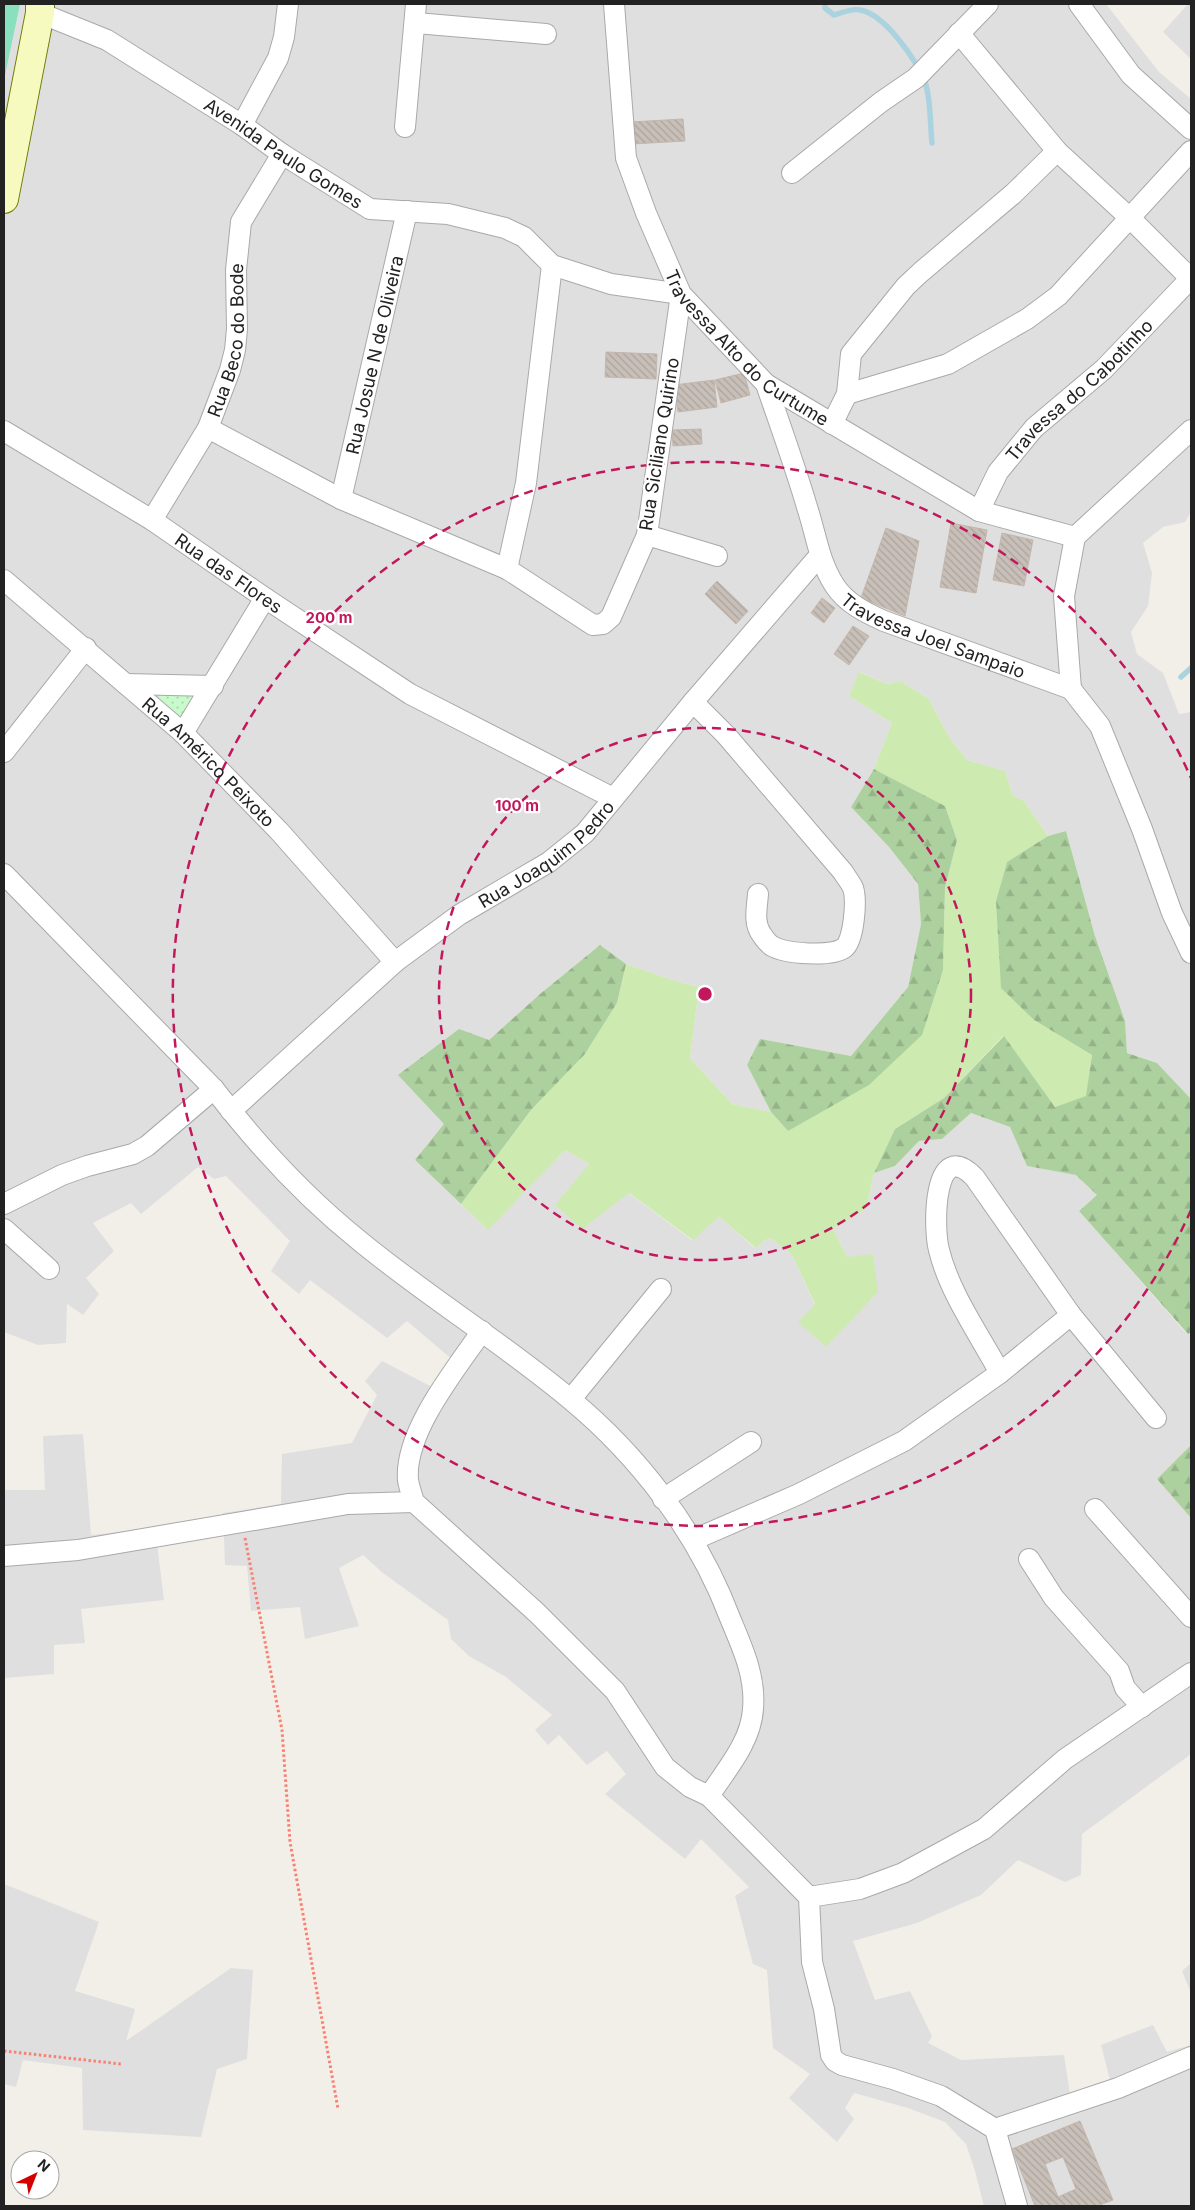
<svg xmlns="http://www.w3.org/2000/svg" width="1195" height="2210" font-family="Inter,sans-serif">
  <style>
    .residential { fill: #e0dfdf }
    .grass { fill: #cdebb0 }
    .forest { fill: url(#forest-firs) }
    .park { fill: url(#park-dots) }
    .pitch { fill: #88e0be }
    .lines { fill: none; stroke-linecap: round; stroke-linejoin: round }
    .stream { stroke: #aad3df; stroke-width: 5.5 }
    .building { fill: url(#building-back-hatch); stroke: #c4b6ab; fill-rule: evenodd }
    .street-casing { stroke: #a9a9a9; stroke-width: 22 }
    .secondary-casing { stroke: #707d05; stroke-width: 30 }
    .path { stroke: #fa8072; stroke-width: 3; stroke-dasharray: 2.5 2.5; stroke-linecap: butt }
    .street { stroke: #fff; stroke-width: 20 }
    .secondary { stroke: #f7fabf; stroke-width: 28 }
    .ring { fill: none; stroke: #c2185b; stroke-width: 2.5; stroke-dasharray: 9 6 }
    .labels { text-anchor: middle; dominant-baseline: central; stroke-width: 4.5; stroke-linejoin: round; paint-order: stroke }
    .street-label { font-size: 18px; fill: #222; stroke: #fff }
    .centre { fill: #c2185b; stroke: #fff; stroke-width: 2.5 }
    .ring-label { font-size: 15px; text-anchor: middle; font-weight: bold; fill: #c2185b; stroke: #fff; stroke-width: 4.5; stroke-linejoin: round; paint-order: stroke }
  </style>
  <defs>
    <pattern id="forest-firs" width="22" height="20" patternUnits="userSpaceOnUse" patternTransform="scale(1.25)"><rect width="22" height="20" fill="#add19e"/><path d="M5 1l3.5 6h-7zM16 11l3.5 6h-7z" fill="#95b388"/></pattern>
    <pattern id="park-dots" width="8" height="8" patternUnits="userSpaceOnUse" patternTransform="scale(1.25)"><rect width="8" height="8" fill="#c8facc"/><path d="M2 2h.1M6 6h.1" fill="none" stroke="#acd6af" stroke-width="1.8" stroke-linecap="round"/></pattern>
    <pattern id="building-back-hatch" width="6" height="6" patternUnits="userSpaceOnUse" patternTransform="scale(1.25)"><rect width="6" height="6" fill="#c7bfb8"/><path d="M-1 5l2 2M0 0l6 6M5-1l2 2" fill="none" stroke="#aba49e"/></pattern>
  </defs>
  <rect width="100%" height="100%" fill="#f2efe9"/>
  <g class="residential">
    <path d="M4,4H1106L1159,72L1191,99V512L1185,522L1163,527L1143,543L1152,573L1148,606L1131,632L1137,654L1163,673L1179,714L1191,712V1099L1157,1063L1127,1053L1125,1021L1095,936L1066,831L1048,836L1024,801L1013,796L1005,771L967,760L949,737L928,698L900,681L887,684L860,672L849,696L892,723L874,769L851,807L889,847L918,884L921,924L908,987L851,1056L760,1039L747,1065L771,1112L732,1104L690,1058L699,987L672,980L626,964L600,945L540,994L489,1040L445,1124L415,1160L487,1229L565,1150L589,1164L692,1240L719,1217L755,1248L763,1241L771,1238L792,1255L815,1305L826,1346L847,1257L833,1229L866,1209L874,1173L895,1166L919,1141L942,1139L971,1113L1010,1127L1027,1166L1077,1175L1097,1195L1079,1211L1187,1334L1191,1332V1445L1157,1479L1191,1518V1754L1082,1834L1081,1875L1065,1882L1018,1860L981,1895L917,1923L853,1941L875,2000L910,1991L932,2036L928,2043L961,2060L1064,2055L1070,2094L1110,2080L1101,2045L1153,2025L1167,2052L1191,2045V2206H984L975,2171L966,2144L945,2122L908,2108L854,2093L845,2108L854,2119L837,2142L789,2098L810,2074L773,2048L767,1970L753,1964L735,1896L749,1887L701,1839L685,1859L605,1794L626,1774L607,1751L587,1765L559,1735L548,1745L535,1730L552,1715L506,1677L469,1656L451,1639L448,1620L383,1573L363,1555L339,1568L359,1626L305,1639L300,1607L251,1611L247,1566L225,1565L223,1513L281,1504L282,1454L352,1443L377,1395L365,1381L382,1361L434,1388L454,1361L407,1321L387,1338L310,1280L299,1294L271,1271L290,1241L226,1176L214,1179L198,1167L141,1214L131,1203L93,1223L114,1251L86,1278L99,1294L83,1315L67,1304L66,1343L38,1345L4,1332Z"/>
    <path d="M1188,4H1191V59L1163,32Z"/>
    <path d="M83,1434L91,1535L155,1528L164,1600L81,1609L85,1643L54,1645V1674L4,1678V1490H45L43,1436Z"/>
    <path d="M4,1884L99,1922L75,1991L135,2009L126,2041L231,1968L253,1970L247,2059L217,2069L201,2137L83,2130L82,2068L23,2060L16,2087L4,2084Z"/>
    <path d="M1191,1963V1993L1182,1971Z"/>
  </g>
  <path class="grass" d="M859,672L887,684L900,681L928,698L949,737L967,760L1005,771L1013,796L1024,801L1048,836L1007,862L996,901L1034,1020L1092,1055L1087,1096L1055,1107L1003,1036L944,1098L895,1129L874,1173L866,1209L833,1229L847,1257L873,1254L878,1292L826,1347L798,1322L815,1304L792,1255L771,1238L763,1241L756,1248L719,1217L693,1240L629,1193L582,1229L555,1205L589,1164L565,1150L488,1230L461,1204L531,1110L585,1054L617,1003L626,964L672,980L699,987L690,1058L732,1104L771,1112L788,1131L943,970L945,888L957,840L945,806L874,769L892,723L849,696Z"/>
  <g class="forest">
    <path d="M874,769L945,806L957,840L945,888L943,970L922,1035L869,1085L788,1131L771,1112L747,1065L760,1039L851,1056L908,987L921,924L918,884L889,847L851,807Z"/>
    <path d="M1066,831L1095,936L1125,1021L1127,1053L1157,1063L1191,1099V1332L1188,1334L1079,1211L1097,1195L1076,1175L1027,1166L1010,1127L971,1113L942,1139L919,1141L895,1166L874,1173L895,1129L944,1098L1004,1036L1055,1107L1086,1096L1092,1055L1034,1020L1001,988L996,901L1007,862L1048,836Z"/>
    <path d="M600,945L626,964L617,1003L585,1054L531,1110L461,1204L415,1160L444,1124L398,1075L459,1029L489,1040L540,994Z"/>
    <path d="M1191,1445V1518L1157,1479Z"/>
  </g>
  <path class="park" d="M145,688L204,693L183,728Z"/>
  <path class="pitch" d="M4,4H20L4,80Z"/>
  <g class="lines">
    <g class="stream">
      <path d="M825,4V8L834,15C841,13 852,8 860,10C885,14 916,60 925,82C931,98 930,125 932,143"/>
      <path d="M1181,677L1191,668"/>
    </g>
  </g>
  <g class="building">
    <path d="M683,119L685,141L632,144L631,122Z"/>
    <path d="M606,352L657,354L656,379L605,377Z"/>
    <path d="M744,373L750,395L721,403L715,380Z"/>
    <path d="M714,380L717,407L678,412L674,385Z"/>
    <path d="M701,429L702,444L673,446L672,430Z"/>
    <path d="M951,523L987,530L976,593L940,587Z"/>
    <path d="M886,528L919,541L905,616L861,598Z"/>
    <path d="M1002,533L1033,540L1024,586L993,580Z"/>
    <path d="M717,581L748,611L736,624L705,594Z"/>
    <path d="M822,598L835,608L824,623L811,613Z"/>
    <path d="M853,626L869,636L849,665L834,654Z"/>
    <path d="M1080,2121L1113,2200L1097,2206H1035L1012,2149ZM1063,2157L1076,2189L1058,2197L1045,2164Z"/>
  </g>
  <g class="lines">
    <defs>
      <g id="street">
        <path id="s1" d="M614,4L626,158L646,213L681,294L766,384L979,511L1075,537"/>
        <path d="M1079,4L1131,75L1191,129"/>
        <path id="s2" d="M40,13L107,40L242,125L282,154L370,209L448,214L505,228L524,237L552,265L611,284L681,294L647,535L611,617L603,624L593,625L507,569L341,499L208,428"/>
        <path d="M416,23L546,34"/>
        <path d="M959,33L1057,151L1131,219L1191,279"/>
        <path d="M242,125L278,58L284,37L288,4"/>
        <path d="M405,127L416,4"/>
        <path d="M792,173L881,102L916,78L988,4"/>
        <path id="s3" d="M766,384C780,425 795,466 807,507C816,534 819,562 835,586C846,603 866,613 884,621L1071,689"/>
        <path d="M847,394L948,364L1027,319L1058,296L1191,151"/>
        <path d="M832,424L847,394L851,354L906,286L921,272L1013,194L1057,151"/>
        <path id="s4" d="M4,431L152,520L265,598L410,694L613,798"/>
        <path id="s5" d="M341,499L407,211"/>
        <path id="s6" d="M979,511L998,472L1034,428L1104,369L1191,278"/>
        <path id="s7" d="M152,520L208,428L230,370L235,350L237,329L236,270L241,222L282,154"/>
        <path d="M647,535L717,556"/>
        <path d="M507,569L526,483L552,265"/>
        <path id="s8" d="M4,580L183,733L279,831L395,962"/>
        <path d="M126,684L213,686"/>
        <path d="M1071,689L1064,596L1075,537L1191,430"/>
        <path d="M1071,689L1100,726L1142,829L1172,913L1191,953"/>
        <path d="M693,702L726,735L843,872C846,877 851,883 853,888C857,900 854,941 844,948C831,957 786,954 772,946C769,944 764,938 762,935C753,923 757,908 758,894"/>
        <path d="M183,733L265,598"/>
        <path d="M4,752L86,648"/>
        <path d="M4,874L214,1089C257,1145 306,1198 361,1242C428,1297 503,1343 570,1399C639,1456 698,1533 730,1618C742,1647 756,1676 753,1709C751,1742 726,1770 709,1796"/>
        <path id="s9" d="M231,1111L395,962L459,915L549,862L585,833L693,702L820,555"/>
        <path d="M4,1204L62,1175L87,1166L133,1154L147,1146L214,1089"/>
        <path d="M4,1229L49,1269"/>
        <path d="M482,1331C456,1369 404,1432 408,1480C409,1487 412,1495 414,1502L537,1613L615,1691L665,1767L690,1787L709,1796L809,1897L812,1962L824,2009L831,2055L835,2061L842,2065L893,2079L941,2096L995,2129L1017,2206"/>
        <path d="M1000,1373C979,1334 949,1292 939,1250C933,1228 933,1134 975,1178L1071,1315L1156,1418"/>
        <path d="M571,1399L661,1289"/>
        <path d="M663,1499L751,1442"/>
        <path d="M1095,1509L1191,1617"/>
        <path d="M693,1540L799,1494L904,1441L1000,1373L1071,1315"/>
        <path d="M4,1556L78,1550L348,1504L414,1502"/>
        <path d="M1029,1559L1054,1598L1119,1671L1125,1688L1142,1707"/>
        <path d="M809,1897L860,1889L903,1873L984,1829L1065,1759L1191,1673"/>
        <path d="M995,2129L1118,2088L1191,2057"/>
      </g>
      <path id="secondary" d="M4,199L40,13V4"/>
    </defs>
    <use href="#street" class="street-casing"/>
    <use href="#secondary" class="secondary-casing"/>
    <g class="path">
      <path d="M245,1538L282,1730L290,1842L338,2109"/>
      <path d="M4,2051L121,2064"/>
    </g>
    <use href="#street" class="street"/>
    <use href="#secondary" class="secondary"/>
  </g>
  <g class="ring">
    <circle cx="705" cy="994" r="266"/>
    <path d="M1191 1210A532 532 0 1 1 1191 778"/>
  </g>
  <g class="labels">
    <g class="street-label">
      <text stroke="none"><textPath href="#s2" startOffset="282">Avenida Paulo Gomes</textPath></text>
      <text stroke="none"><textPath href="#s7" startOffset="199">Rua Beco do Bode</textPath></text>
      <text stroke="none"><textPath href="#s1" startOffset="386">Travessa Alto do Curtume</textPath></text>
      <text stroke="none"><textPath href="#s5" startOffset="148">Rua Josue N de Oliveira</textPath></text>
      <text stroke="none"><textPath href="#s6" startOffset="159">Travessa do Cabotinho</textPath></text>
      <text transform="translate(659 444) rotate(-81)">Rua Siciliano Quirino</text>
      <text stroke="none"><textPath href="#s4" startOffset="266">Rua das Flores</textPath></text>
      <text stroke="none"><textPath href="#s3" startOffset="326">Travessa Joel Sampaio</textPath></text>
      <text stroke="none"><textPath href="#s8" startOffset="274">Rua Américo Peixoto</textPath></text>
      <text stroke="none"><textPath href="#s9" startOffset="408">Rua Joaquim Pedro</textPath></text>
    </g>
  </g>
  <circle cx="705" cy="994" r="8" class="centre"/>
  <g class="ring-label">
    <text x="329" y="623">200 m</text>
    <text x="517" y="811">100 m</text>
  </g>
  <rect width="1195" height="2210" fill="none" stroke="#222222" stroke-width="10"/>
  <g transform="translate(35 2175) rotate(43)"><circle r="24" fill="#ffffff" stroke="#a7a7a7"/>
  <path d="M0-4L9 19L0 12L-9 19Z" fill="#d40000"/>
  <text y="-8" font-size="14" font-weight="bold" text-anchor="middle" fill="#222222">N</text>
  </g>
</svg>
